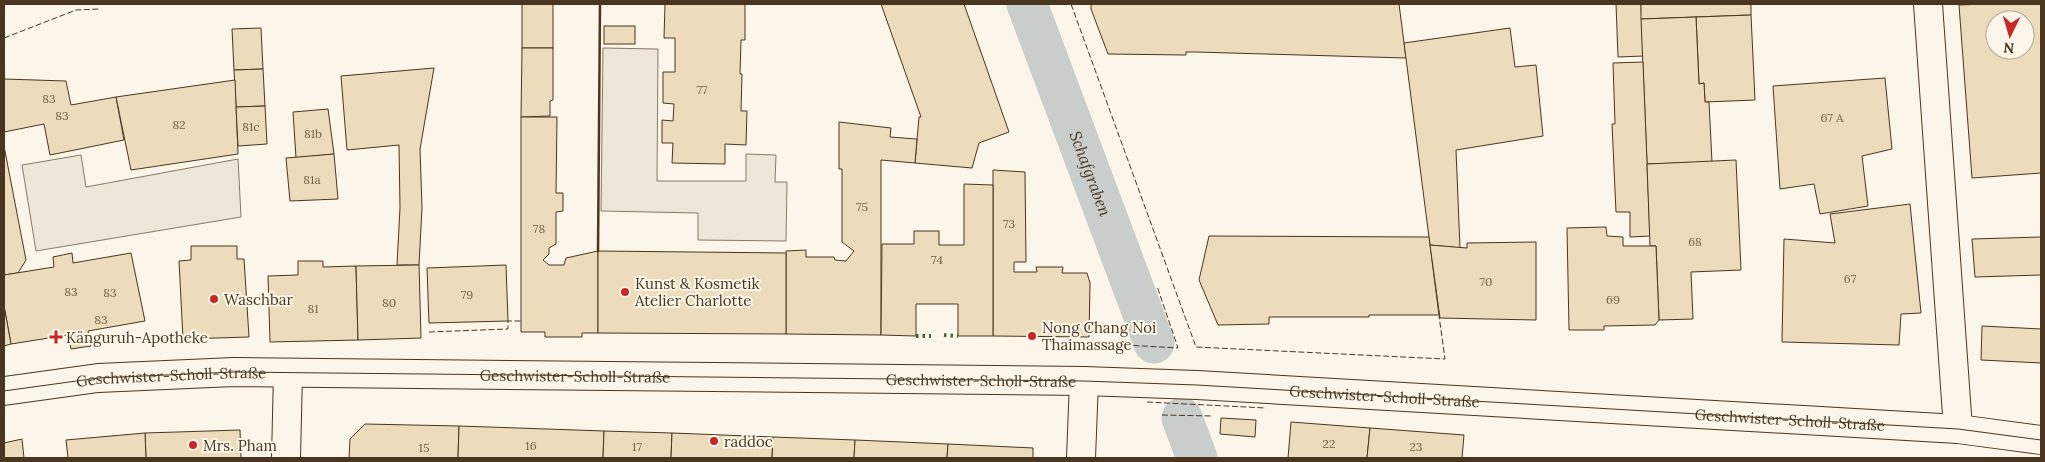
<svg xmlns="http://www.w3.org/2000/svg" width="2045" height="462" font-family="Lora,serif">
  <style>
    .parking { fill: #ede7d9; stroke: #887966 }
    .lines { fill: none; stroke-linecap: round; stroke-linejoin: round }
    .canal { stroke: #c9cecd; stroke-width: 41 }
    .building { fill: #ecdcbc; stroke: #4a3520; fill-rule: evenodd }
    .minor-casing { stroke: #4a3520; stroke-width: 30 }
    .minor { stroke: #fbf6e9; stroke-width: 28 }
    .tram { stroke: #4a3520; stroke-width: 1 }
    .hedge { stroke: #436837; stroke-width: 4; stroke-dasharray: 2.5 4; stroke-linecap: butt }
    .fence { stroke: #4a3520; stroke-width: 1; stroke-dasharray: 6 2.5; stroke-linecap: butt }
    .wall { stroke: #4a3520; stroke-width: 2.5 }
    .poi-dot { fill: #c62828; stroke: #fbf6e9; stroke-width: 2 }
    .labels { text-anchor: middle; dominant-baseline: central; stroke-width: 4; stroke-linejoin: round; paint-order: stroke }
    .number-label { font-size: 12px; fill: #725f47 }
    .poi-label { font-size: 15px; fill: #4a3520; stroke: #fbf6e9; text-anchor: start }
    .street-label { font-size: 15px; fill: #4a3520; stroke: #fbf6e9 }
    .water-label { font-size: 16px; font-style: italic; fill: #4a3520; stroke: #fbf6e9 }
  </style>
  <rect width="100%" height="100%" fill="#fbf6e9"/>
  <g class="parking">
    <path d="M603,48L658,49L657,181H746V154L776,155L775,182H787L786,241L698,240V213L601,211Z"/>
    <path d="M81,155L86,187L238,159L241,217L36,251L22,165Z"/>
  </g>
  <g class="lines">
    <g class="canal">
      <path id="s1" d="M1027,4L1154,343"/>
      <path d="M1182,418L1197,458"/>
    </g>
  </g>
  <g class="building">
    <rect x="522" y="4" width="31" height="44"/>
    <path d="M665,4H745V40H741L740,74H742L741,111H747L746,145L725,144V164L672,163L673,143H662V120L673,121L674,104L663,103V72H675V38H664Z"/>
    <path d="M881,4H964L1009,132L979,143L972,168L915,163L919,117H921Z"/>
    <path d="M1091,4H1399L1406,58L1195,52H1186V55L1108,54L1091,9Z"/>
    <path d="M1616,4H1641L1643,56L1618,57Z"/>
    <path d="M1641,4H1751V15L1641,19Z"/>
    <path d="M1985,4H2041V173L1972,178L1959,5ZM1995,20H2025V50H1995Z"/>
    <path d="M1751,15L1755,100L1705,102L1704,83L1699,84L1696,17Z"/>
    <path d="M1696,17L1699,84L1704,83L1705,102H1709L1712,162L1647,164L1641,19Z"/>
    <rect x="604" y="26" width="31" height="18"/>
    <path d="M261,28L263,69L234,70L232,29Z"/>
    <path d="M1510,28L1515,67L1536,65L1543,136L1456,150L1460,248L1430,245L1404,43Z"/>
    <path d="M522,48H553V100L550,101V116L521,117Z"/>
    <path d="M1643,62L1650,236L1630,237V212H1616L1612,124H1615L1613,63Z"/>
    <path d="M434,68L420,149L422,208L419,265H397L400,208L399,145L347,150L341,76Z"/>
    <path d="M263,69L265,106L236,107L234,70Z"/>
    <path d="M1885,78L1892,149L1862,156L1868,206L1820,214L1814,184L1780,189L1773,86Z"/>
    <path d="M4,79L66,81L71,105L116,97L124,140L50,155L44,124L4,132Z"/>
    <path d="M235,80L238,154L131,170L116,97Z"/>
    <path d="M265,106L267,144L238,146L236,107Z"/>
    <path d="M328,109L334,154L296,158L293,112Z"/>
    <path d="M521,117H557L556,193H563V211L556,212V244L549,248V254L543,260L549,265H564L566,258L598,251V333H582V337H545V332H521Z"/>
    <path d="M839,122L891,128L890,137L917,139L915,163L881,160V335L786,334V251L806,250V257H834L835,260L846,261L854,251L842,242V169H839Z"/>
    <path d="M4,146L26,260L18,273L4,275Z"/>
    <path d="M334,154L338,199L290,201L286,158Z"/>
    <path d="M1736,160L1741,270L1691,272L1693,319L1659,320L1656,246H1650L1647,164Z"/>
    <path d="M993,170L1025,172L1026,262H1014V272H1037L1036,267H1063L1062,273H1087L1090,283L1089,337L993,336Z"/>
    <path d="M964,184L993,185V336H958V304H916V336L881,335L882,244H914V231H939V245H964Z"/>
    <path d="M1910,204L1921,313L1901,314L1899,345L1782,342L1784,239L1835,243L1830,214Z"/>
    <path d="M1606,227L1607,236L1623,237V246H1656L1659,320L1655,325L1604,326V330H1569L1567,228Z"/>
    <path d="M1209,236L1429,237L1439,315H1369V317H1269V324L1218,325L1199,280Z"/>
    <path d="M2041,237V275L1975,277L1972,239Z"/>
    <path d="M1536,242V320L1440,318L1430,245L1467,248V243Z"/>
    <path d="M191,246H237V259H244L249,337L183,339L179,261L191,260Z"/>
    <path d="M598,251L786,253V334L598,333Z"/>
    <path d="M72,253L73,263L131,253L145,321L88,331L91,346L71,349L68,335L11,344L4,306V275L54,267L53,257Z"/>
    <path d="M298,261H323V267L356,266L358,340L270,342L268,276L298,275Z"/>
    <path d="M419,265L421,338L358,340L356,266Z"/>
    <path d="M506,265L508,321L429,323L427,268Z"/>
    <path d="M4,306L11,344L4,346Z"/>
    <path d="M1982,326L2041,329V363L1981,360Z"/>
    <path d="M1221,418L1256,420L1255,437L1220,434Z"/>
    <path d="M1291,422L1370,428L1367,458H1288Z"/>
    <path d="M365,424L459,426L458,458H349L350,439Z"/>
    <path d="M459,426L604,431L603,458H458Z"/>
    <path d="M1370,428L1464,435L1462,458H1367Z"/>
    <path d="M240,430L241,458H146L145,433Z"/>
    <path d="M604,431L672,433L671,458H603Z"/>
    <path d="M145,433L146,458H68L66,440Z"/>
    <path d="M672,433L773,437L772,458H671Z"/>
    <path d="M773,437L855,440L854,458H772Z"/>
    <path d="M22,439L24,458H4V443Z"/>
    <path d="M855,440L948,444L947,458H854Z"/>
    <path d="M948,444L1033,448V458H947Z"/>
  </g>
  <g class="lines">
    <defs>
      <g id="minor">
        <path d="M1928,4L1958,429"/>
        <path id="s2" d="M4,391L98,378L234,372L1084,381L1197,385L1958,429L2041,440"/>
        <path d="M286,458L288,373"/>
        <path d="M1081,458L1084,381"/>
      </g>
    </defs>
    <use href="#minor" class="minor-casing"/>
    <use href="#minor" class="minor"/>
    <path class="tram" d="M4,391L98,378L234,372L1084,381L1197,385L1958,429L2041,440"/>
    <g class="hedge">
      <path d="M944,335L958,336"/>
      <path d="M916,336H931"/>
    </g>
    <g class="fence">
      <path d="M1071,4L1196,347L1445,359L1439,316"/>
      <path d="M4,38L76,10L99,9"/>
      <path d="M429,332L508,329V321H521"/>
      <path d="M1125,345L1178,348L1157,286"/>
      <path d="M1147,402L1266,408"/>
      <path d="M1162,415L1212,416"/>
    </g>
    <path class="wall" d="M598,251L600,4"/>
  </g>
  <g class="poi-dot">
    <circle cx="625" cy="292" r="5"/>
    <circle cx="214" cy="299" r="5"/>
    <circle cx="1032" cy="336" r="5"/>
    <path d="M53.5 329.5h5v5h5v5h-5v5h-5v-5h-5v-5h5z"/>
    <circle cx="714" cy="441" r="5"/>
    <circle cx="193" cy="445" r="5"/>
  </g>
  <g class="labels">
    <g class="number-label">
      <text x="702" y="89">77</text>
      <text x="49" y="98">83</text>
      <text x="62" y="115">83</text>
      <text x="1832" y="117">67 A</text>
      <text x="179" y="124">82</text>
      <text x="251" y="126">81c</text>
      <text x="313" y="133">81b</text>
      <text x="312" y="179">81a</text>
      <text x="862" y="206">75</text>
      <text x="1009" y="223">73</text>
      <text x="539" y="228">78</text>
      <text x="1695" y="241">68</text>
      <text x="937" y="259">74</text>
      <text x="1850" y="278">67</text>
      <text x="1486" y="281">70</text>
      <text x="71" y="291">83</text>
      <text x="110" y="292">83</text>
      <text x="467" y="294">79</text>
      <text x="1613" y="299">69</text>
      <text x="389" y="302">80</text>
      <text x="313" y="308">81</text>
      <text x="101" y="319">83</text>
      <text x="1329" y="443">22</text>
      <text x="531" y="445">16</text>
      <text x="637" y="446">17</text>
      <text x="1416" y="446">23</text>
      <text x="424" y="447">15</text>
    </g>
    <g class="poi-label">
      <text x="635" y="283">Kunst &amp; Kosmetik<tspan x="635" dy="17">Atelier Charlotte</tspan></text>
      <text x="224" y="299">Waschbar</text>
      <text x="1042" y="327">Nong Chang Noi<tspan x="1042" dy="17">Thaimassage</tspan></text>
      <text x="66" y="337">Känguruh-Apotheke</text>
      <text x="724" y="441">raddoc</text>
      <text x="203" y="445">Mrs. Pham</text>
    </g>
    <g class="street-label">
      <text stroke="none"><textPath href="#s2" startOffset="572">Geschwister-Scholl-Straße</textPath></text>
      <text stroke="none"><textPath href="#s2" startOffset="168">Geschwister-Scholl-Straße</textPath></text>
      <text stroke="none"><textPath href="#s2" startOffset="978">Geschwister-Scholl-Straße</textPath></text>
      <text stroke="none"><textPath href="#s2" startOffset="1382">Geschwister-Scholl-Straße</textPath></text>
      <text stroke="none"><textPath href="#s2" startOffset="1788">Geschwister-Scholl-Straße</textPath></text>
    </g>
    <g class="water-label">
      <text stroke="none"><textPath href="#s1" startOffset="181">Schafgraben</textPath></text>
    </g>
  </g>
  <rect width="2045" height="462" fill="none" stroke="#4a3520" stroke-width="10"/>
  <g transform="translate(2010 35) rotate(185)"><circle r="24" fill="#fbf6e9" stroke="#b4a999"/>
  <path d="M0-4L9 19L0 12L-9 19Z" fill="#c62828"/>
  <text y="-8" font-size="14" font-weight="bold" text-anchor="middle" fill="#4a3520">N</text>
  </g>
</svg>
